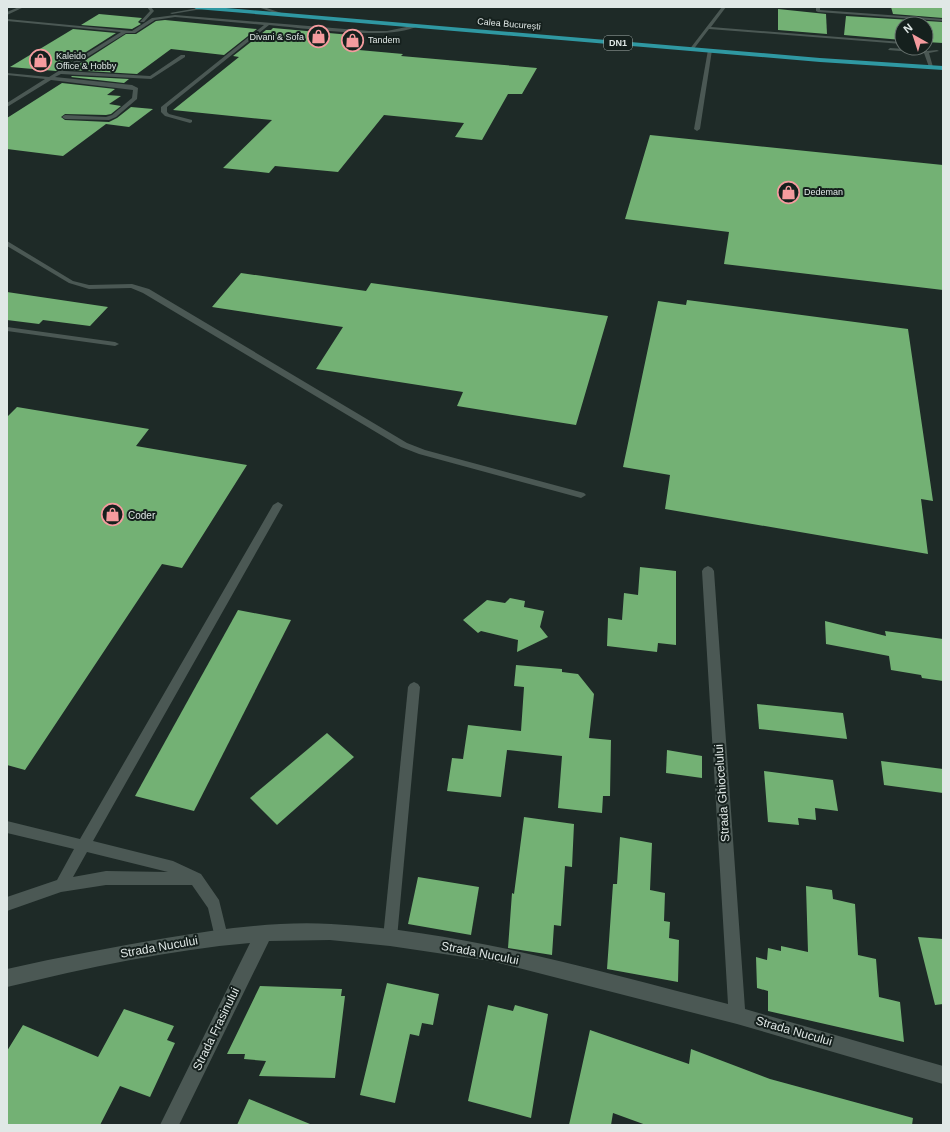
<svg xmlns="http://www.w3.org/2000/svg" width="950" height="1132" font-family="Arial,sans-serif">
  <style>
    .building { fill: #73b174 }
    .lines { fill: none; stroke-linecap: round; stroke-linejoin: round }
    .lane { fill: #4b5854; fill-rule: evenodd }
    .street { fill: #4b5854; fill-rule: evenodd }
    .primary { fill: #2f98a2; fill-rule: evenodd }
    .labels { text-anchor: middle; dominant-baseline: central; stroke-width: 4; stroke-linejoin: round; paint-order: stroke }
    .far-street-label { font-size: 9px; fill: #e0e8e6; stroke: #15201d }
    .far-poi-label { font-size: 9px; fill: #e0e8e6; stroke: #15201d; text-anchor: start }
    .shield { fill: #15201d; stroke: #a3acaa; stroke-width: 1 }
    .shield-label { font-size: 9px; font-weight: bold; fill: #e0e8e6 }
    .poi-label { font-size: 10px; fill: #e0e8e6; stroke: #15201d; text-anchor: start }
    .near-street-label { font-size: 12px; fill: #e0e8e6; stroke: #15201d }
  </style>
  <rect width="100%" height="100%" fill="#1e2a27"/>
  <g class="building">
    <path d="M891,7H943V18L893,14Z"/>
    <path d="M778,9L826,14L827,34L778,30Z"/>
    <path d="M99,14L142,18L138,22L141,24L132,29L81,25Z"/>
    <path d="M846,16L943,22V43L926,42V24H902V40L844,35Z"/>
    <path d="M165,20L257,29L224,55L171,49L137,74L70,70L126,34H136L156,21Z"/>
    <path d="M273,28L362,36L348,49L403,54L401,56L537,68L522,94H508L482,140L455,137L464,123L384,115L338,172L275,166L269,173L223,168L272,120L173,110L239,57L233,56L266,30H271Z"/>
    <path d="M73,29L116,33L56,71L10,67Z"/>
    <path d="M72,76L129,79L124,83L71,77Z"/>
    <path d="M62,83L115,89L107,95L121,96L109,104L121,106L111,114L106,115L65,114L61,117L65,120L109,122L117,118L131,107L153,109L129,127L106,124L63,156L7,149V118Z"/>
    <path d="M650,135L943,165V290L724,264L729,232L625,219Z"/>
    <path d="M241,273L366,291L371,283L608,316L576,425L457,406L463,392L316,369L343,327L212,307Z"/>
    <path d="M7,292L108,307L90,326L43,320L39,324L7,320Z"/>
    <path d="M687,300L908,329L933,501L921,499L928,554L665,509L670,475L623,467L658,301L686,305Z"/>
    <path d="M17,407L149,429L136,446L247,465L182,568L162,564L25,770L7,765V417Z"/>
    <path d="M640,567L676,571V645L658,643L657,652L607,646L608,618L622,620L624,593L638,595Z"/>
    <path d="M510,598L525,601L524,607L544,611L540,627L548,637L517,652L518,640L481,631L478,633L463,620L487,600L505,603Z"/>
    <path d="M238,610L291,620L194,811L135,796Z"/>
    <path d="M825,621L886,636L885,631L943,639V681L922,678L921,675L891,670L889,656L826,644Z"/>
    <path d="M516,665L562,669V672L578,674L594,694L589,738L611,740L610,796H603L602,813L558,808L562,756L507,750L501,797L447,791L452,758L463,759L468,725L521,731L524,687L514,686Z"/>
    <path d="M757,704L843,713L847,739L759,729Z"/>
    <path d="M327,733L354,757L277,825L250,798Z"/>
    <path d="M667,750L702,756V778L666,773Z"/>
    <path d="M881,761L943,769V793L884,785Z"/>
    <path d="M764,771L833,780L838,811L815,808L816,820L798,818L799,825L768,822Z"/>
    <path d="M524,817L574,824L572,867L565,866L561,926L554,925L552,955L508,948L512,893L514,894Z"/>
    <path d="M620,837L652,843L650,890L665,893L664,921L670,922L669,938L679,940L678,982L607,969L613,884H617Z"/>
    <path d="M418,877L479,887L471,935L408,924Z"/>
    <path d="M806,886L832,890L833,899L855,904L858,955L876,959L879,997L900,1002L904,1042L768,1011V991L757,988L756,957L767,960L768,948L781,951V946L808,952Z"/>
    <path d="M918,937L943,939V1004L935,1005Z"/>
    <path d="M387,983L439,994L433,1025L422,1023L419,1036L410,1034L395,1103L360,1095Z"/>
    <path d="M260,986L342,989L341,996H345L335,1078L259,1076L266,1061L244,1059L245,1054H227Z"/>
    <path d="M488,1005L513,1011L515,1005L548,1014L531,1118L468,1101Z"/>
    <path d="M124,1009L174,1026L167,1040L175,1043L150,1097L120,1086L100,1125H7V1051L23,1025L98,1057Z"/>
    <path d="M590,1030L689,1064L691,1049L770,1079L913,1118L912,1125H646L613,1113L611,1125H569Z"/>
    <path d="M249,1099L310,1124V1125H237Z"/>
  </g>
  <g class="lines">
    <g class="lane">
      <path d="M19,7H24L7,15V12Z"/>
      <path d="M147,7H151L154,11L144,22H140L150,11Z"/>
      <path d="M204,7L208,8L172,14L170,13Z"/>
      <path d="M258,7H264L284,14L280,15Z"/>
      <path d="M722,7H726L711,27L902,42V44L709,29L693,50H689Z"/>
      <path d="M816,7H820V10L943,19V21L818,12L816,11Z"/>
      <path d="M175,15L369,31H387L416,25L418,26C390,41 304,28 269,25L167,107V112L169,114L192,120V122L190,123L165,116L161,112V107L264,25L175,17L155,20L135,33H126L65,71L150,76L181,55H185V57L151,79L61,74L55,77L132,85L138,88L137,99L116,117L109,120L65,119L62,117L65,115L106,117L112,115L132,98L133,90L51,80L7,107V103L45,79L7,75V73L49,77L121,32L7,21V19L132,31L152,18Z"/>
      <path d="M890,48L921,50L920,48L927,51L937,50L939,51L929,53L933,67L931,68L929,67L924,53L888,50Z"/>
      <path d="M710,49L712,50L700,129L697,131L694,129L708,50Z"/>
      <path d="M7,241L73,281L89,285L132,284L149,289L407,443L425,450L584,493L586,495L581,498L419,454L401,447L143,293L131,288L89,289L69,283L7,246Z"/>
      <path d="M7,327L115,342L119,344L115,346L7,331Z"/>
      <path d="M278,502L283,505L93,841L173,861L201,874L219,900L228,937L226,942L221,944L216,942L208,908L192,885H106L61,892L7,911V897L57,880L74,849L7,833V821L80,839L273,505ZM87,852L168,872L106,871L73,877Z"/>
      <path d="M414,682L418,684L420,687L397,938L395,943L390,945L385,943L383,938L408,687L410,684Z"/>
    </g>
    <path class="street" d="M708,566L712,568L714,571L745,1009L943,1066V1084L737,1024L491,961L390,946L330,940L269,941L179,1125H160L250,943C168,950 87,968 7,987V969C60,957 113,947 166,938C220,929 276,921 331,924C466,931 597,971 728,1004L702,571L704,568Z"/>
    <path class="primary" d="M193,7H214L820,58L943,66V70L820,62L196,9Z"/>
  </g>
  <defs>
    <symbol id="shop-ring" viewBox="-11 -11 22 22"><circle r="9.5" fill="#15201d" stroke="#f59b9e" stroke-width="1.5"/><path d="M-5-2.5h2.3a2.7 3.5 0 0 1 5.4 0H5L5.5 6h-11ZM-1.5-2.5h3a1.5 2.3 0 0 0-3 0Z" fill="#f59b9e"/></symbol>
  </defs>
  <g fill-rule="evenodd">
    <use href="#shop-ring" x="306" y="24" width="25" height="25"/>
    <use href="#shop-ring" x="340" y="28" width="25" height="25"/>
    <use href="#shop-ring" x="28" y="48" width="25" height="25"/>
    <use href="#shop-ring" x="776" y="180" width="25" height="25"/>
    <use href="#shop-ring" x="100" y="502" width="25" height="25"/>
  </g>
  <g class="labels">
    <g class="far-street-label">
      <text transform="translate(509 24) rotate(5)">Calea București</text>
    </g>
    <g class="far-poi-label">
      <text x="304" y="37" text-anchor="end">Divani &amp; Sofa</text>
      <text x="368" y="40">Tandem</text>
      <text x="56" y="56">Kaleido<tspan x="56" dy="10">Office &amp; Hobby</tspan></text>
      <text x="804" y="192">Dedeman</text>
    </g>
    <rect class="shield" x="604" y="36" width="28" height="14" rx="3"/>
    <g class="shield-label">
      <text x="618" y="43">DN1</text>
    </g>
    <g class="poi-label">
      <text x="128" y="515">Coder</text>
    </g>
    <g class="near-street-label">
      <text transform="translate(722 793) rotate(-94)">Strada Ghiocelului</text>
      <text transform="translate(159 947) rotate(-10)">Strada Nucului</text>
      <text transform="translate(480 953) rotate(11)">Strada Nucului</text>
      <text transform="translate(216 1029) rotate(-64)">Strada Frasinului</text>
      <text transform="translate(794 1031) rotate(16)">Strada Nucului</text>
    </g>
  </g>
  <rect width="950" height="1132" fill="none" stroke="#e0e8e6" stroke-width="16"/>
  <g transform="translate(914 36) rotate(321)"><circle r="19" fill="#15201d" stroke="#66706d"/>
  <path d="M0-3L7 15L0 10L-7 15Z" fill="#f59b9e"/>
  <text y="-6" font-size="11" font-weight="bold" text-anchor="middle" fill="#e0e8e6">N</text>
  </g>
</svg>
